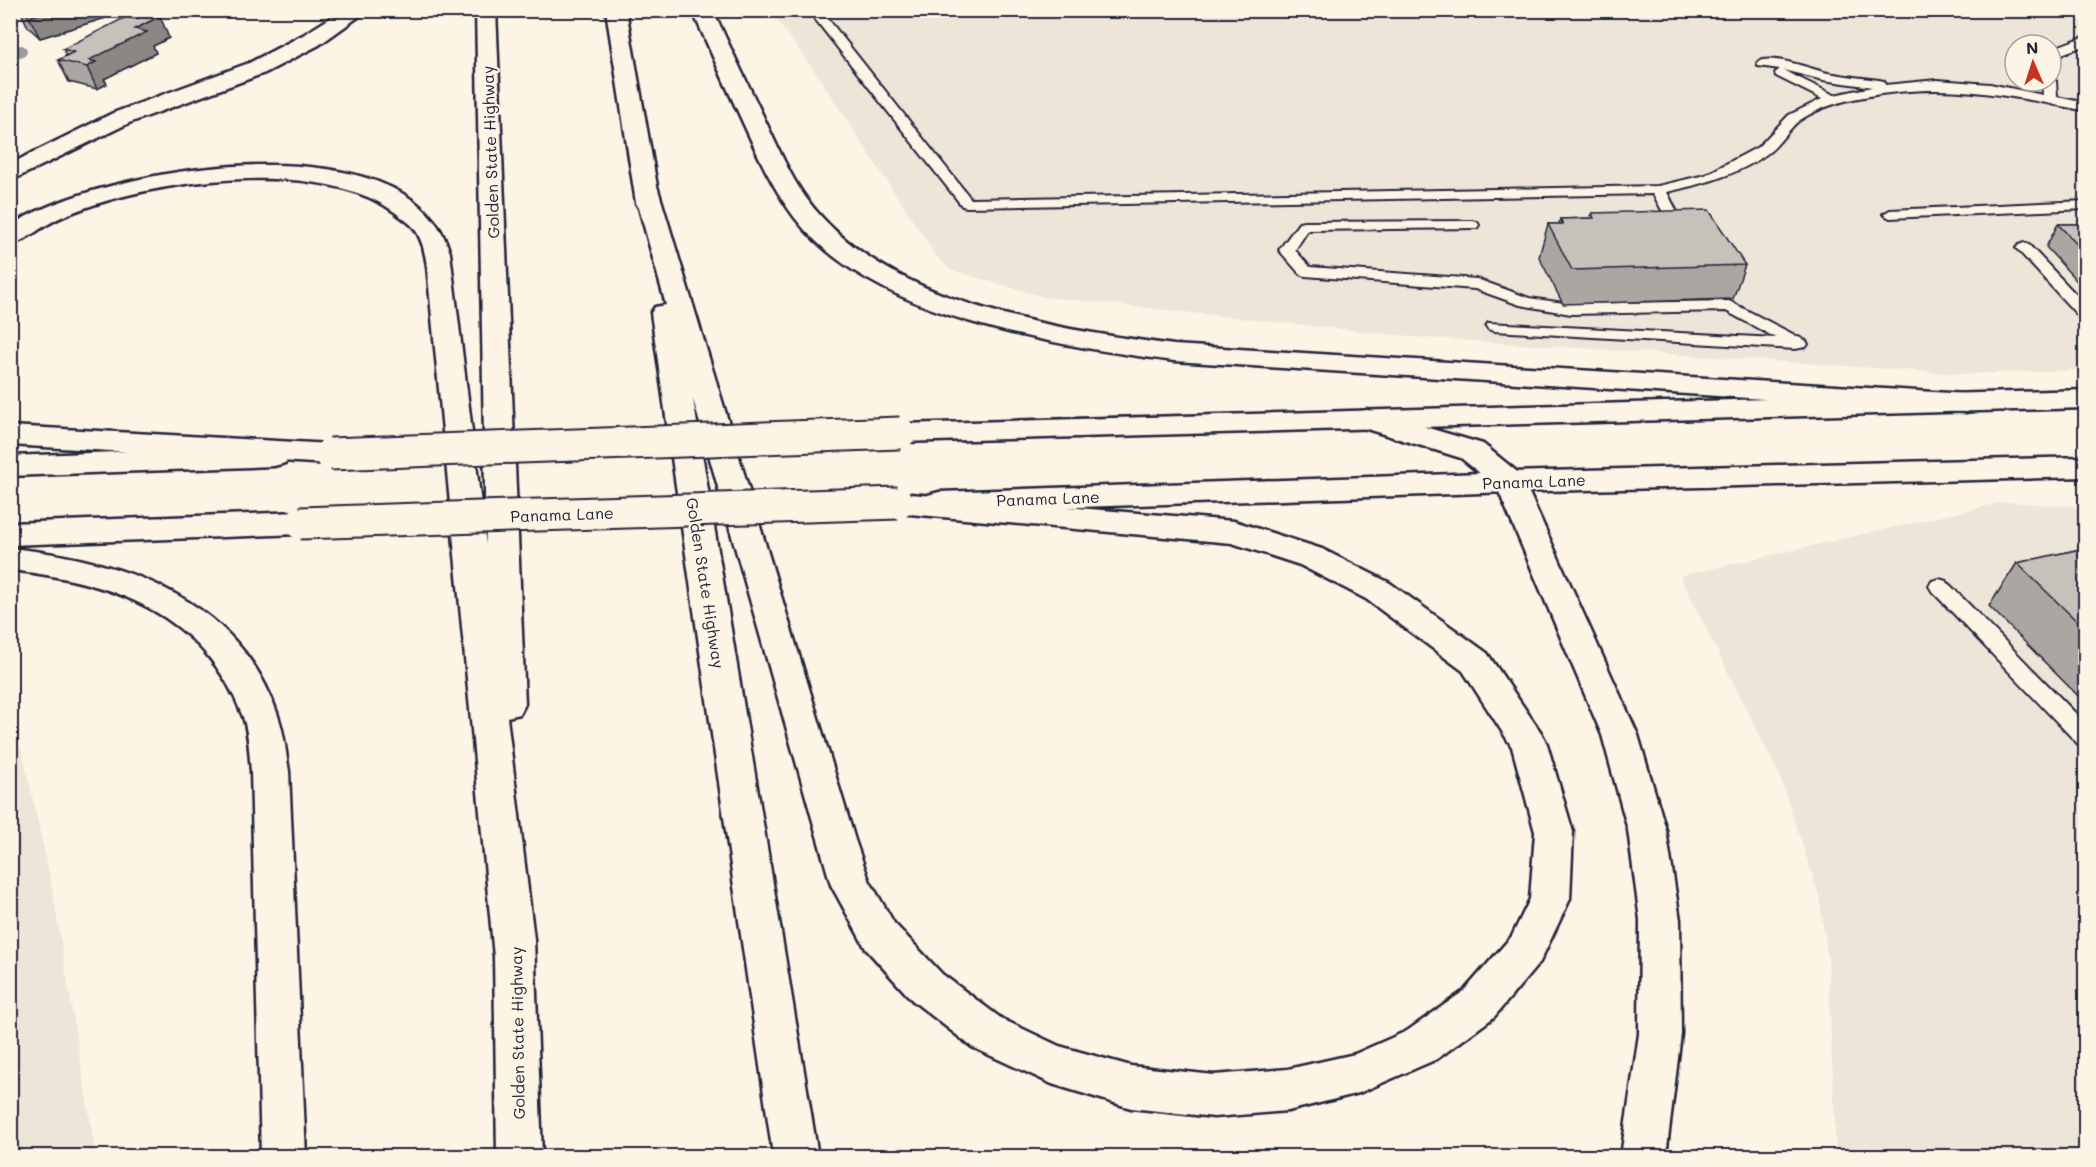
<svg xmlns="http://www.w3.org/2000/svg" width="2096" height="1167" font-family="Mali,sans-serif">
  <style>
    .built { fill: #ece5d8; fill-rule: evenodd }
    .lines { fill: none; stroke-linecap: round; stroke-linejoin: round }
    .service-casing { stroke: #22223b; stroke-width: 4 }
    .secondary-casing { stroke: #22223b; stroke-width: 5 }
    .motorway-casing { stroke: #22223b; stroke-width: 5 }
    .service { fill: #fcf5e5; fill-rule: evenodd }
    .secondary { fill: #fcf5e5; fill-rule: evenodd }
    .motorway { fill: #fcf5e5; fill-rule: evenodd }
    .secondary-bridge-casing { stroke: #22223b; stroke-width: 35; stroke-linecap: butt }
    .secondary-bridge { stroke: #fcf5e5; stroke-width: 31 }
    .tree { fill: #9d9a9b }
    .wall { fill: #aaa6a1; stroke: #22223b; stroke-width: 1.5 }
    .shaded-wall { fill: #8b8783; stroke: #22223b; stroke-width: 1.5 }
    .building { fill: #c6c1bb; stroke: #22223b; stroke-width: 1.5 }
    .labels { text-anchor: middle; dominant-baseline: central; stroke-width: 4.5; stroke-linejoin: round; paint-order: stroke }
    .street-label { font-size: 16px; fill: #22223b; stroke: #fcf5e5 }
  </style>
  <rect width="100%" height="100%" fill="#fcf5e5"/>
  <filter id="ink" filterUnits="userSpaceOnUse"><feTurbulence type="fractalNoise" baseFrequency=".0167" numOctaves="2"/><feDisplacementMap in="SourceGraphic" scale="12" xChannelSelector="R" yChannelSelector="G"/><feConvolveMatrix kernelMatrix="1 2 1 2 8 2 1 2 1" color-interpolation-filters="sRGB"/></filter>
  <g filter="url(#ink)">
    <g class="built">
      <path d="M770,11H2085V370L1964,374L1415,337L1044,297L951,270L937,257L814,70ZM2015,45H2051V81H2015Z"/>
      <path d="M2004,502L2085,507V1156H1836L1828,959L1819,895L1779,774L1680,576Z"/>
      <path d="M11,742L22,750L51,882L96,1156H11Z"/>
    </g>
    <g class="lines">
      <defs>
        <g id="service">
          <path d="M808,10H821L971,199L1658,186L1705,175L1758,147L1789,115L1822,99L1776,76L1775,73L1780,69L1758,66L1757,63C1768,52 1813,70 1828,73C1845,76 1862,78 1879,80L1884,81L1885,85L1937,80L1990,84L2043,95L2042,81H2051V78L2056,81L2057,97L2086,103V111C2007,95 1944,81 1864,97C1841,101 1820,107 1800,120C1788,129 1780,144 1768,153C1739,175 1701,184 1667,192L1681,220L1674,224L1669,223L1653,194L967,207L962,206ZM1783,70L1823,80L1872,87L1834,95Z"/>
          <path d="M2086,36V45L2059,55L2056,60L2051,61V49Z"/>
          <path d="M2086,201V209L1890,218L1883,214L1890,210Z"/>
          <path d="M1472,221L1477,222L1479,225L1477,228L1308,230L1295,250L1310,267L1477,279L1529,298L1571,304L1729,301L1806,341L1808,344L1806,347L1795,349L1494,331L1488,329L1486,326L1488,323L1776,338L1726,311L1571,314L1520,305L1475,289L1305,276L1300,274L1279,250L1299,223L1304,222Z"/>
          <path d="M2024,243L2029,245L2086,305V320L2080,318L2019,251L2016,248L2019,245Z"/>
          <path d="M1939,579L1946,581L2086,724V746L2078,744L1932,591L1929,586L1932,581Z"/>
        </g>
        <g id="secondary">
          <path d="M2086,390V408L900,442L889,440L885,433L889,426L900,424Z"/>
          <path d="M274,446L285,449L289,456L285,463L274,466L10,476V456Z"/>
          <path d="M2086,457V477L1510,492L939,512L928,509L923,502L928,495L939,492L1510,472Z"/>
          <path d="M300,512L311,515L316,523L311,531L300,534L10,545V523Z"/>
        </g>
        <g id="motorway">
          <path d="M343,10H368L319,45L265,73L129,123L10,181V164L113,113L249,63L303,35Z"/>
          <path d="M476,10H496L525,704L520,714L507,717L534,939L542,1156H497L494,957L427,266C425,253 422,238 414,228C409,222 402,218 396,213C325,160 177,178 96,204C81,209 64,215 50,223C37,230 25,241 10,245V226C100,167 412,114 450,253L486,545Z"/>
          <path d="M606,10H626L657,186L855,840L869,880L894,923L942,974L1002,1019L1059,1046L1131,1066L1214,1075L1288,1069L1355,1054L1407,1031L1464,991L1512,936L1530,899L1535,832L1512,747L1463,671L1366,599L1300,565L1232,543L898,513L887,510L882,503L887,496L898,493L1234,521L1322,549L1390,583L1487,653L1542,734L1547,744L1573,832L1570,899L1540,962L1494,1017L1437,1059L1359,1093L1288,1111L1214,1117L1131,1108L1052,1084L972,1047L912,1000L866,949L831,885L693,399L818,1156H773L651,313L655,307L666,305L639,208L636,203Z"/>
          <path d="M692,10H713C729,46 747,82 764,118C777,145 788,173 806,198C884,305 1052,328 1174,345L1966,394L1976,397L1981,403L1976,409L1966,412L1174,361C1055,345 873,319 795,218C771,186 756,151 739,114C723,80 708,45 692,10Z"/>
          <path d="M1367,410L1483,444L1521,475L1638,735L1666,830L1680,920L1681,1034L1666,1156H1621L1639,1034L1640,920L1628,830L1602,735L1497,487L1461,458L1357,426L1352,419L1357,412Z"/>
          <path d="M10,426L330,444L341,447L345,454L341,461L330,464L10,445Z"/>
          <path d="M10,548C125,560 243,599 280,722C285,738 286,755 289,771L306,1156H261L251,771C249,753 249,734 243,717C204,613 112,581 10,570Z"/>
        </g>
      </defs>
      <use href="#service" class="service-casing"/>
      <use href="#secondary" class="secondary-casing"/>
      <use href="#motorway" class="motorway-casing"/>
      <use href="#service" class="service"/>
      <use href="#secondary" class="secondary"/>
      <use href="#motorway" class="motorway"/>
      <defs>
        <g id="secondary-bridge">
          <path d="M330,454L900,433"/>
          <path d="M300,523L898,503"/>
        </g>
      </defs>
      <use href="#secondary-bridge" class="secondary-bridge-casing"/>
      <use href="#secondary-bridge" class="secondary-bridge"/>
    </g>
    <circle class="tree" cx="21" cy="51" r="6"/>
    <g class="wall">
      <path d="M20,10H124L125,12L40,38L28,27Z"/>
      <path d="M169,38L153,46L156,53L104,79L107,84L97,89L69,82L58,60L66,56L63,49Z"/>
      <path d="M1592,213L1745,265L1733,299L1563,304L1539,257L1548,224H1559L1560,219L1590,218Z"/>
      <path d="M2058,224H2085V290L2046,247Z"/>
      <path d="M2085,548V703L1989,606L2017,563Z"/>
    </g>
    <g class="shaded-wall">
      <path d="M10,10H19L10,14Z"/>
      <path d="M51,10H124L125,12L40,38L29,17Z"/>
      <path d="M160,16L169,38L153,46L156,53L104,79L107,84L97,89L87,67L89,60L135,29Z"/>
      <path d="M10,90L19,115L10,117Z"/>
    </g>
    <g class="building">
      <path d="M22,10H51L29,17Z"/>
      <path d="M147,14L160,16L135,29L147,32L89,60L96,62L87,67L58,60L74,52L63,49L126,17L136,19Z"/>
      <path d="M1709,210L1745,265L1572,270L1548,224H1563L1560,219L1594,218L1592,213Z"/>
      <path d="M2058,224H2085V253Z"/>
      <path d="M2085,548V629L2017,563Z"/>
    </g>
  </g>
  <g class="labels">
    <g class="street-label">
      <text transform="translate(490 152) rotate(-92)">Golden State Highway</text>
      <text transform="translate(1534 481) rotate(-2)">Panama Lane</text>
      <text transform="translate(1048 498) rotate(-2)">Panama Lane</text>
      <text transform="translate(562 514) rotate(-2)">Panama Lane</text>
      <text transform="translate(706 583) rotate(81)">Golden State Highway</text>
      <text transform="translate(517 1033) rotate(-91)">Golden State Highway</text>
    </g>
  </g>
  <rect width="2096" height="1167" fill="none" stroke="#fcf5e5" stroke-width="36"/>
  <rect x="18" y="18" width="2060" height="1131" fill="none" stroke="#22223b" stroke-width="2" filter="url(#ink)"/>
  <g transform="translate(2033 63) rotate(357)"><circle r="28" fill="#fcf5e5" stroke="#a5a1a1" stroke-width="1.5"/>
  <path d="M0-4.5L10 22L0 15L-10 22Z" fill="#c8321e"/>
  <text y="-9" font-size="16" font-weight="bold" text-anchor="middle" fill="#22223b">N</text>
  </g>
</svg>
